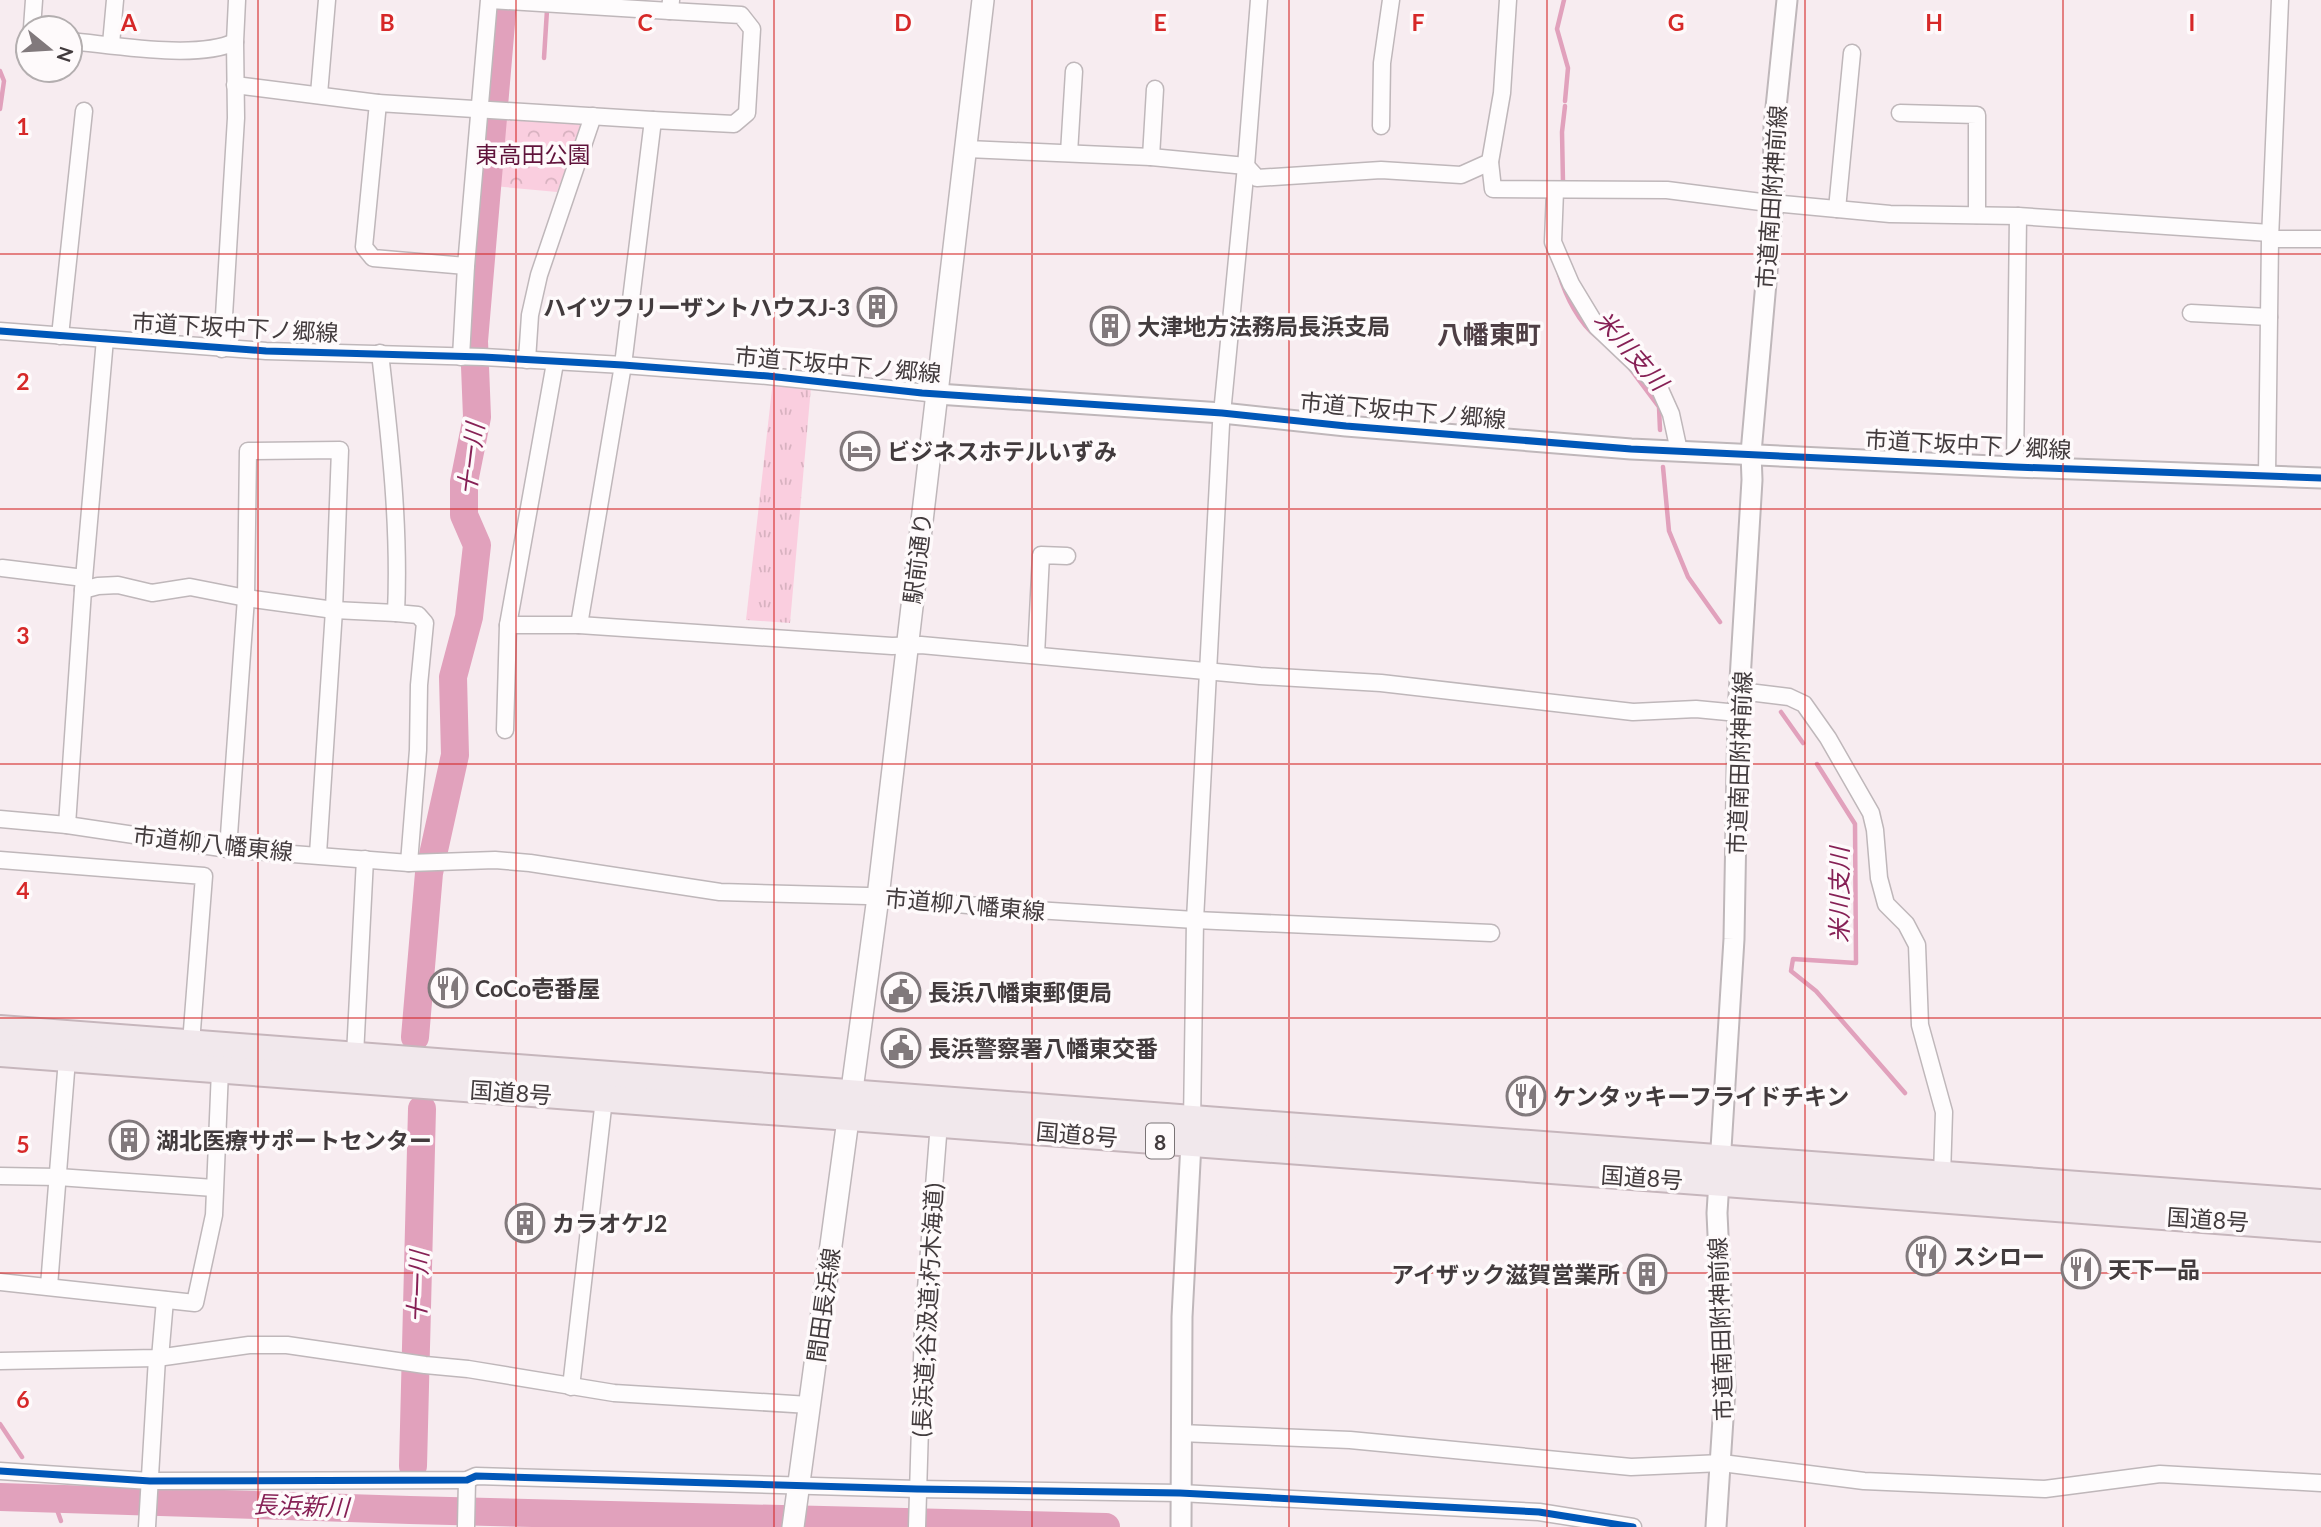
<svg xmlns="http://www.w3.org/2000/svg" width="2321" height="1527" font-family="Lato,'Noto Sans JP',sans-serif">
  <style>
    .grass { fill: url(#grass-tufts) }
    .park { fill: url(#park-crowns) }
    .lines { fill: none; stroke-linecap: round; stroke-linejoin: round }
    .stream { stroke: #e1a1bc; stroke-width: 4.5 }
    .river { stroke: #e1a1bc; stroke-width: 28 }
    .minor-casing { stroke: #bfb7ba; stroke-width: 19 }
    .tertiary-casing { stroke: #bfb7ba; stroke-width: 23 }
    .secondary-casing { stroke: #bfb7ba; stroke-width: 24 }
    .trunk-casing { stroke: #c6b6bc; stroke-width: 30 }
    .minor { stroke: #fefcfd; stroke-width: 16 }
    .tertiary { stroke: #fefcfd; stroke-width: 19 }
    .secondary { stroke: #fefcfd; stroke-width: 21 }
    .trunk { stroke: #f1e8ec; stroke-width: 26 }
    .cycleway-casing { stroke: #fefafb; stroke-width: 11 }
    .cycleway { stroke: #0057b8; stroke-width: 7 }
    .grid { fill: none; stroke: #d62828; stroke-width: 2; stroke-opacity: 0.55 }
    .labels { text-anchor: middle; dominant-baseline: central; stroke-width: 7; stroke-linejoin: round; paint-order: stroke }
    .shield { fill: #fefafb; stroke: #7a7476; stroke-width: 2 }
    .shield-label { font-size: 21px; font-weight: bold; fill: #423b3d }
    .park-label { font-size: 23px; fill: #60133b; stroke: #fefafb }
    .street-label { font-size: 23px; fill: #423b3d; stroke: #fefafb }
    .poi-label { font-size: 23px; font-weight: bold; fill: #423b3d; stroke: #fefafb; text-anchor: start }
    .water-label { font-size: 24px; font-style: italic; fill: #862055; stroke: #fefafb }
    .quarter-label { font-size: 26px; font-weight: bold; fill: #4e3f45; stroke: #fefafb }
    .grid-label { font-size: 23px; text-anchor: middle; font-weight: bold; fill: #d62828; stroke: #fefafb; stroke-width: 7; stroke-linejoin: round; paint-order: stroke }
  </style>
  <defs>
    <pattern id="grass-tufts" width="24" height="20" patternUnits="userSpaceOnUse" patternTransform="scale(1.75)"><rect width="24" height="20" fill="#facedf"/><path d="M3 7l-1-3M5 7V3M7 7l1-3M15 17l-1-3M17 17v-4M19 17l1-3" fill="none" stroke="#d8b2c0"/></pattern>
    <pattern id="park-crowns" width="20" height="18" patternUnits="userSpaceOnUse" patternTransform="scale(1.75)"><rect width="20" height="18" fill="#facedf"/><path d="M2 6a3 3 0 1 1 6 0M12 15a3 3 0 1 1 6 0" fill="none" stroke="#d8b2c0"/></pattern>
  </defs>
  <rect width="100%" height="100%" fill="#f7ecf0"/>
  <path class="grass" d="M773,380L811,387L790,623L746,620Z"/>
  <path class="park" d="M499,119L583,123L557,192L493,186Z"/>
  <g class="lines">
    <g class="stream">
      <path d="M1564,0L1557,29L1568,68L1565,101"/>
      <path d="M544,58L547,10"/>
      <path d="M0,71L4,81L0,109"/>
      <path d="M1560,185L1563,183L1562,132L1565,106"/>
      <path d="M1559,274C1566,297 1579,323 1597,337"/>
      <path d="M1629,367L1659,407L1660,430"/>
      <path d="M1663,467L1669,531L1688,577L1720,622"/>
      <path d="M1781,712L1803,743"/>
      <path d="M1817,764L1855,824L1856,963L1793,959L1791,971L1816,991L1905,1093"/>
      <path d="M0,1424L22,1457"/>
      <path d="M15,1493L17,1498"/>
      <path d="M51,1493L61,1521"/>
    </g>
    <g class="river">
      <path d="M415,1037L429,873L455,755L453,677L469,617L477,545L464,515V482L477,417L474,341L503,0"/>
      <path d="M413,1466L422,1109"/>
      <path d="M0,1497L410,1510L1106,1527"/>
    </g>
    <defs>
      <g id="minor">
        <path d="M490,0L670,11"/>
        <path d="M32,28L34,0"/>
        <path d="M70,41C114,45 196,60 235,42"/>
        <path d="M111,44L115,0"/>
        <path d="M235,85L378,103"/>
        <path d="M319,94L327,0"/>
        <path d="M1900,113L1977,115V215"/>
        <path d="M1381,126L1382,63L1391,0"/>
        <path d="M967,149L1151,157L1246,166L1259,0"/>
        <path d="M1069,153L1074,71"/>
        <path d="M1151,157L1155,89"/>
        <path d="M1490,162L1493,189L1667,190L1761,202L1890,214L2018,216L2270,233"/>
        <path d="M1246,166L1257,178L1381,170L1461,175L1490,162L1502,93L1508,0"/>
        <path d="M1555,191L1553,242L1571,284L1597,327L1658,385L1671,414L1679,451"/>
        <path d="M1837,209L1852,53"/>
        <path d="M2270,239H2321"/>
        <path d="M466,266L373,258L364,247L378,103L653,120"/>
        <path d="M2191,313L2269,317"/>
        <path d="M0,331L266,351L483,357L623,365L768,376L937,394"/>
        <path d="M60,336L84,111"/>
        <path d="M222,349L236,118L235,42L237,0"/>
        <path d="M380,353C390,440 400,526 396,613L418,615L425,623L419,685L418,750L409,863"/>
        <path d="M461,357L466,266L489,0"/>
        <path d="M527,360L530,315L539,275L593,116"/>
        <path d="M2015,467L2018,216"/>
        <path d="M2267,475L2270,239L2280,0"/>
        <path d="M2,568L84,578"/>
        <path d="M83,590L98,586L118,585L152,593L190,587L246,598L334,610L396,613"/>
        <path d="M508,625L555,363"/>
        <path d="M579,625L892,646L921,645L1260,676L1381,683L1633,712L1696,709L1738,713"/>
        <path d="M1036,655L1041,555L1067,556"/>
        <path d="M1740,691L1789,697L1804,704L1828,738L1871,813L1875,830L1879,878L1886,904L1906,924L1917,945L1920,1025L1944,1112L1942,1176"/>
        <path d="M505,730L508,625H579L623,365L653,120L734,124L747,113L752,29L741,15L670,11L671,0"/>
        <path d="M0,819L67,825L228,849L409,863L495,860L530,863L720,892L867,896L990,907L1195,920L1491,933"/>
        <path d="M67,825L83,590L105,339"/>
        <path d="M228,849L246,598L248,451L340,450L334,610L318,854"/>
        <path d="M0,860L204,876L191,1043"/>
        <path d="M355,1055L365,859"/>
        <path d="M1192,1124L1195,920L1221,424L1246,166"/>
        <path d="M0,1176L58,1177L214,1188"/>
        <path d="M0,1282L195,1303L214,1215L220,1070"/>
        <path d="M49,1286L67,1059"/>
        <path d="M160,1358L165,1300"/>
        <path d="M0,1361L157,1358L249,1345H287L425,1365L468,1369L614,1393L809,1405"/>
        <path d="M571,1387L604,1099"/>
        <path d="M1180,1433L1350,1440L1631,1467L1722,1463L1864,1481L2045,1489L2160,1474L2321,1483"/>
        <path d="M0,1471L150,1481L467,1480L476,1476L917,1489L1180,1493L1539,1512L1633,1527"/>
        <path d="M147,1527L157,1358"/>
        <path d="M466,1527L467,1480"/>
        <path d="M917,1527L923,1327L939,1123"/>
      </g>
      <g id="tertiary">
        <path d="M937,394L1222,413L1346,426L1631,449L2015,467L2321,478"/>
        <path d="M1181,1527L1182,1317L1191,1143"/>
        <path d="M1716,1527L1725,1388L1717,1213L1734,939L1738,713L1752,480L1751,453L1773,203L1774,127L1787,0"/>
      </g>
      <path id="secondary" d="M793,1527L878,897L983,0"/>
      <g id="trunk">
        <path d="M0,1029C774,1085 1547,1148 2321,1203"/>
        <path d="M0,1053L2321,1228"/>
      </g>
    </defs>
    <use href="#minor" class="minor-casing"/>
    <use href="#tertiary" class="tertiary-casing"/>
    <use href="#secondary" class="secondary-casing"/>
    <use href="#trunk" class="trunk-casing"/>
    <use href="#minor" class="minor"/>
    <use href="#tertiary" class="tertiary"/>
    <use href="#secondary" class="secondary"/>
    <use href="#trunk" class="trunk"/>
    <defs>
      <g id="cycleway">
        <path d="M0,331L266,351L483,357L623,365L768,376L922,393L1222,413L1346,426L1631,449L2015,467L2321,478"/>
        <path d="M0,1471L150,1481L467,1480L476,1476L917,1489L1180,1493L1539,1512L1633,1527"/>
      </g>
    </defs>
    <use href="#cycleway" class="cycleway-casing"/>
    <use href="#cycleway" class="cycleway"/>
  </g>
  <path class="grid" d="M258,0V1527M516,0V1527M774,0V1527M1032,0V1527M1289,0V1527M1547,0V1527M1805,0V1527M2063,0V1527M0,254H2321M0,509H2321M0,764H2321M0,1018H2321M0,1273H2321"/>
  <defs>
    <symbol id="building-ring" viewBox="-11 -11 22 22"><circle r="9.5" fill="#fefafb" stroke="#81797c" stroke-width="1.5"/><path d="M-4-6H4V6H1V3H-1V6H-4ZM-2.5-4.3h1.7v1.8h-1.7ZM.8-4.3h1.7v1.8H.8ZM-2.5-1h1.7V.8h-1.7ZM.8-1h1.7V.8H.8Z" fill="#81797c"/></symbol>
    <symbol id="hotel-ring" viewBox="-11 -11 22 22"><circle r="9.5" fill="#fefafb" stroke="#81797c" stroke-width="1.5"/><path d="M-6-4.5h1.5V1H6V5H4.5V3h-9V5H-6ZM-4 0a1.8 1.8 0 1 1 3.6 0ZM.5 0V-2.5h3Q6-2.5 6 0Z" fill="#81797c"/></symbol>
    <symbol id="restaurant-ring" viewBox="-11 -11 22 22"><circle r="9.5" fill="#fefafb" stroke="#81797c" stroke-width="1.5"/><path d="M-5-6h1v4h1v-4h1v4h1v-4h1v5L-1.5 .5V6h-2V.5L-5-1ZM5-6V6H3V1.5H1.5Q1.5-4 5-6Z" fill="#81797c"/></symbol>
    <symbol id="civic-ring" viewBox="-11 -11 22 22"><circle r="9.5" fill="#fefafb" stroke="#81797c" stroke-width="1.5"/><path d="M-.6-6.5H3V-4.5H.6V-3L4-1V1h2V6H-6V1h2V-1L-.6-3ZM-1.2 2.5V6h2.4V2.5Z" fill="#81797c"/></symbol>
  </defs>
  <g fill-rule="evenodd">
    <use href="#building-ring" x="855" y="285" width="44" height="44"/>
    <use href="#building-ring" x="1088" y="304" width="44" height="44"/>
    <use href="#hotel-ring" x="838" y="429" width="44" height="44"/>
    <use href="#restaurant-ring" x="426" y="966" width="44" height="44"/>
    <use href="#civic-ring" x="879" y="970" width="44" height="44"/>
    <use href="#civic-ring" x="879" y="1026" width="44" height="44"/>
    <use href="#restaurant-ring" x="1504" y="1074" width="44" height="44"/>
    <use href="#building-ring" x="107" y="1118" width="44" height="44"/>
    <use href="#building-ring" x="503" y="1201" width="44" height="44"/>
    <use href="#restaurant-ring" x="1904" y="1234" width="44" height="44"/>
    <use href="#restaurant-ring" x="2059" y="1247" width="44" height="44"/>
    <use href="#building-ring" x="1625" y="1252" width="44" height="44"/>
  </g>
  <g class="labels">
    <rect class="shield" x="1146" y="1123.5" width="28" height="35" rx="5"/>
    <g class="shield-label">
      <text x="1160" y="1141">8</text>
    </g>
    <g class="park-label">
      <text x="533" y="154">東高田公園</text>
    </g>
    <g class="street-label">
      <text transform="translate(1771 197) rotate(-86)">市道南田附神前線</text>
      <text transform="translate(235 327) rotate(3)">市道下坂中下ノ郷線</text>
      <text transform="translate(838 364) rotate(5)">市道下坂中下ノ郷線</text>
      <text transform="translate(1403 410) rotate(5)">市道下坂中下ノ郷線</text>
      <text transform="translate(1968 444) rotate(3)">市道下坂中下ノ郷線</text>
      <text transform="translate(917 558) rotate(-83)">駅前通り</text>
      <text transform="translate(1739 763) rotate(-88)">市道南田附神前線</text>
      <text transform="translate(213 843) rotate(6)">市道柳八幡東線</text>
      <text transform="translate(965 904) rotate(5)">市道柳八幡東線</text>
      <text transform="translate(511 1092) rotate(4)">国道8号</text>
      <text transform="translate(1077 1134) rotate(5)">国道8号</text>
      <text transform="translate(1642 1177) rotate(4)">国道8号</text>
      <text transform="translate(2208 1219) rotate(4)">国道8号</text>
      <text transform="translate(823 1305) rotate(-82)">間田長浜線</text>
      <text transform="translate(927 1310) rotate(-87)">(長浜道;谷汲道;朽木海道)</text>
      <text transform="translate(1720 1329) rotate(-92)">市道南田附神前線</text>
    </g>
    <g class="poi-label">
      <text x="850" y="307" text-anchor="end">ハイツフリーザントハウスJ-3</text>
      <text x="1137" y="326">大津地方法務局長浜支局</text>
      <text x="887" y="451">ビジネスホテルいずみ</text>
      <text x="475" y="988">CoCo壱番屋</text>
      <text x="928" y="992">長浜八幡東郵便局</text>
      <text x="928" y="1048">長浜警察署八幡東交番</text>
      <text x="1553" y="1096">ケンタッキーフライドチキン</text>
      <text x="156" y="1140">湖北医療サポートセンター</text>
      <text x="552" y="1223">カラオケJ2</text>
      <text x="1953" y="1256">スシロー</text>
      <text x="2108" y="1269">天下一品</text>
      <text x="1620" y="1274" text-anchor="end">アイザック滋賀営業所</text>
    </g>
    <g class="water-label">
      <text transform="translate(1632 350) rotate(49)">米川支川</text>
      <text transform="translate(470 459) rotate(-83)">十一川</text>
      <text transform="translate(1838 895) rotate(-90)">米川支川</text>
      <text transform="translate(417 1287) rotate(-88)">十一川</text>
      <text transform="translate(301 1505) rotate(2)">長浜新川</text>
    </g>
    <g class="quarter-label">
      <text x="1489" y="334">八幡東町</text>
    </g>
  </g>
  <g class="grid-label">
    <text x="129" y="31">A</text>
    <text x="387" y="31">B</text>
    <text x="645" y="31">C</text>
    <text x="903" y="31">D</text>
    <text x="1160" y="31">E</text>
    <text x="1418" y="31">F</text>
    <text x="1676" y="31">G</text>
    <text x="1934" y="31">H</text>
    <text x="2192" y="31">I</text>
    <text x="23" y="135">1</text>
    <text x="23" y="390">2</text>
    <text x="23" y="644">3</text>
    <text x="23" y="899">4</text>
    <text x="23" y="1153">5</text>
    <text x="23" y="1408">6</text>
  </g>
  <g transform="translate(49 49) rotate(108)"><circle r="33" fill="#fefafb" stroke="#b3aeaf" stroke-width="2"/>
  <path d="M0-5L12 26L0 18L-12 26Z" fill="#81797c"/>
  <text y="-10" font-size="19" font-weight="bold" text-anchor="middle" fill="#423b3d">N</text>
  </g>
</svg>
